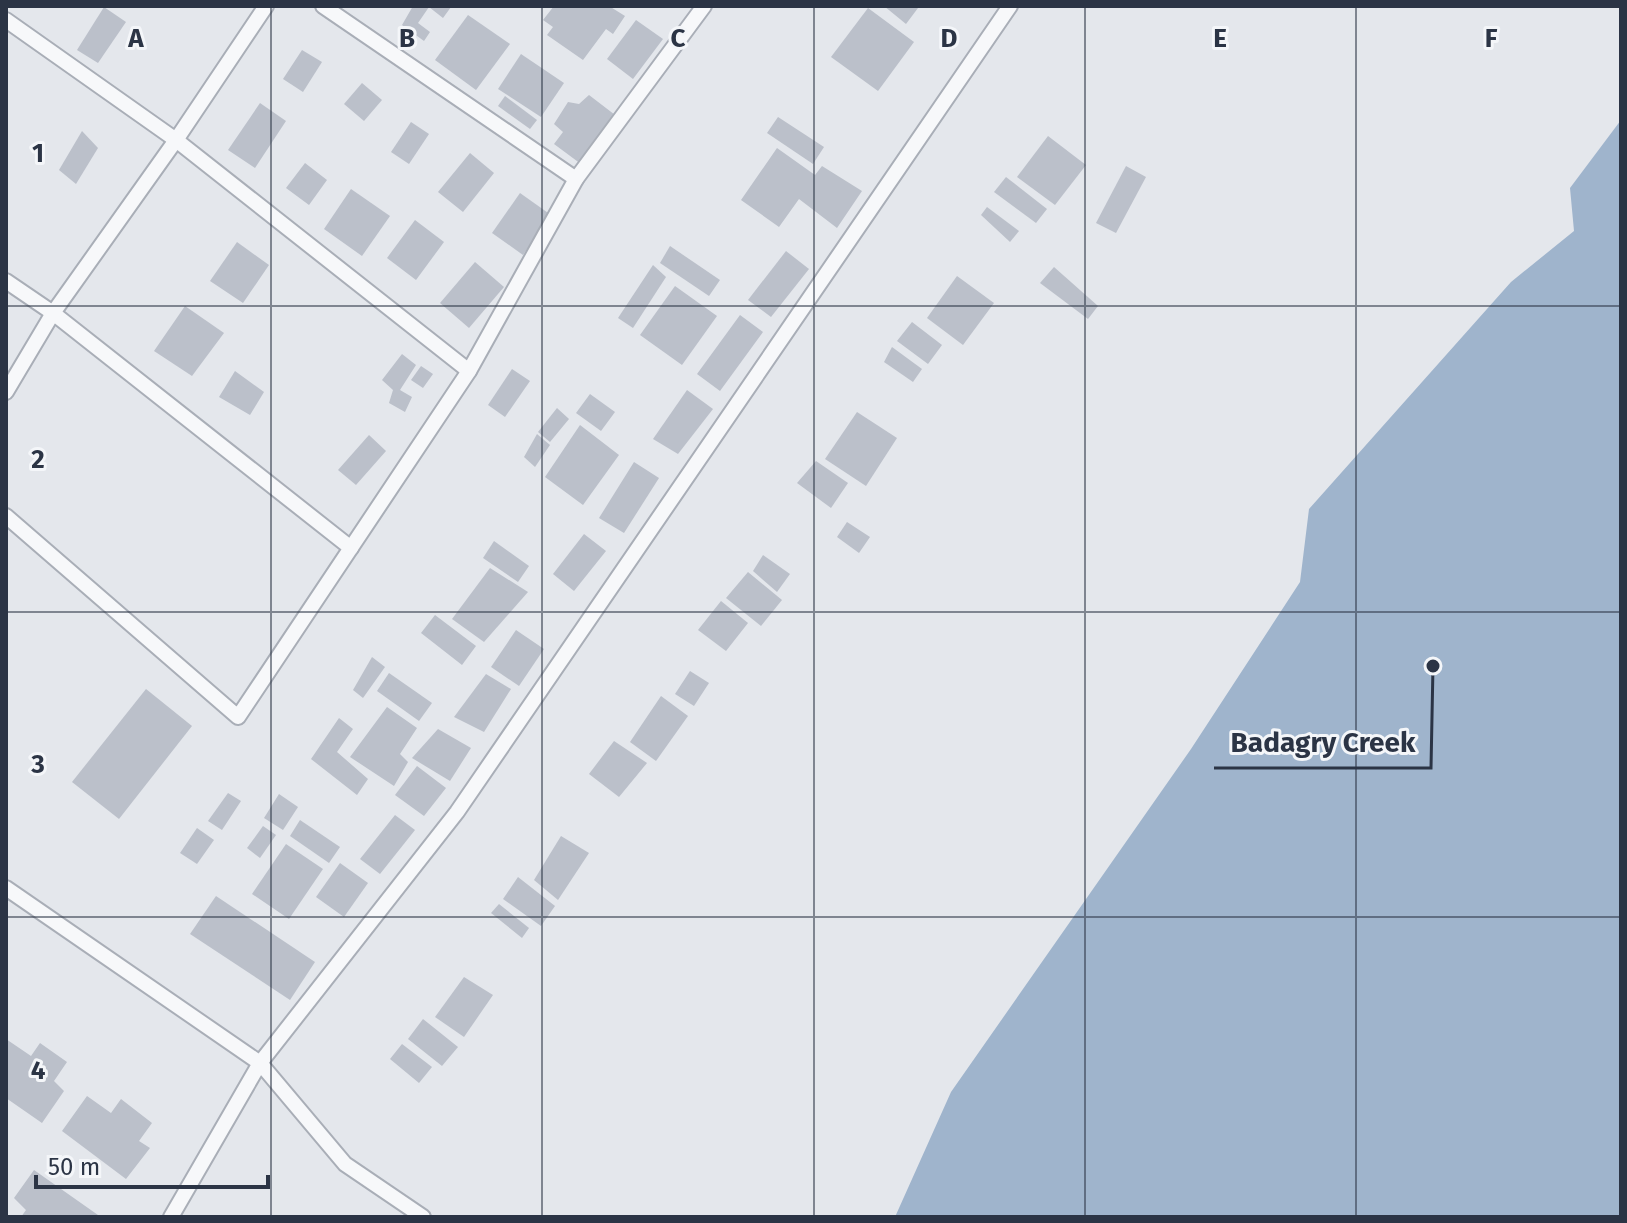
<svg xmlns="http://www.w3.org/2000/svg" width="1627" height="1223" font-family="'Fira Sans',sans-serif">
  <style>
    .water { fill: #9fb4cc }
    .building { fill: #bbc0ca }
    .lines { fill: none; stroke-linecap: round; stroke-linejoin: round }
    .lane-casing { stroke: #a9aeb7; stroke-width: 18 }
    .lane { stroke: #f7f8fa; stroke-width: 14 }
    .grid { fill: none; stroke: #2b3445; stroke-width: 2; stroke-opacity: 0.55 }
    .grid-label { font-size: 26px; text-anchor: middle; font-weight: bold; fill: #2b3445; stroke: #f4f6f9; stroke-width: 6; stroke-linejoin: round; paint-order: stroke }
    .leader { fill: none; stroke: #2b3445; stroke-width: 3 }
    .callout-dot { fill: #2b3445; stroke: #f4f6f9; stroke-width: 3 }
    .callout-label { font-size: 28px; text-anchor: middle; font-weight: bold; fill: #2b3445; stroke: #f4f6f9; stroke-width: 6; stroke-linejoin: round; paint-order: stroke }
  </style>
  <rect width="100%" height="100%" fill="#e4e7ec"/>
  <path class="water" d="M1621,120V1217H895L951,1092L1191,749L1300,582L1309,509L1511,282L1574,231L1570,188Z"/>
  <g class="building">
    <path d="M413,6H449L451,7L443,18L429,7L418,23L430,32L424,41L402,25Z"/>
    <path d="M554,6H609L625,16L613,34L606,29L583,60L547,35L553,27L543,20Z"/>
    <path d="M884,6H916L918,8L906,24Z"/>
    <path d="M104,7L126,22L98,63L77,50Z"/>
    <path d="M868,8L914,42L878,91L831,57Z"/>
    <path d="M468,15L510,44L476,90L435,60Z"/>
    <path d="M636,20L663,39L633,79L607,59Z"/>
    <path d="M302,50L322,62L303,92L283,79Z"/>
    <path d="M521,54L564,83L541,117L498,89Z"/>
    <path d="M362,83L382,100L364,121L344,104Z"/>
    <path d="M589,95L619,118L585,167L554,144L563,132L554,124L568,102L579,104Z"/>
    <path d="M505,96L537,120L530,129L498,106Z"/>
    <path d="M260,103L286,121L255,168L228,150Z"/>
    <path d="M778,117L824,147L813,164L767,133Z"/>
    <path d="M411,122L429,134L409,164L391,152Z"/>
    <path d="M82,131L98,148L76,184L59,170Z"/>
    <path d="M1048,136L1086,165L1055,205L1017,177Z"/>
    <path d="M777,148L815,175L822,166L862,191L837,228L799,199L779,227L741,200Z"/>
    <path d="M470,153L494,173L463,212L438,192Z"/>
    <path d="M305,163L327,180L309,205L286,188Z"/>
    <path d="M1126,166L1146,177L1116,233L1096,223Z"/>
    <path d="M1006,177L1047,209L1036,223L994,192Z"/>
    <path d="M351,189L390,216L362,256L324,229Z"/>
    <path d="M520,193L551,215L523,255L492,233Z"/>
    <path d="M987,207L1019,231L1010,242L981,215Z"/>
    <path d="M415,220L444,242L416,280L387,258Z"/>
    <path d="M237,242L269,265L243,303L210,281Z"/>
    <path d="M670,246L720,280L709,296L660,263Z"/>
    <path d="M786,251L809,269L771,317L748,300Z"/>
    <path d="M475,262L504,287L469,328L440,303Z"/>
    <path d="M653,265L666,277L633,328L618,318Z"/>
    <path d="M1054,267L1098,306L1088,319L1040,283Z"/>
    <path d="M957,276L994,303L963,345L927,318Z"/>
    <path d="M675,286L717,316L682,365L640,335Z"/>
    <path d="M185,306L224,333L192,376L154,351Z"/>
    <path d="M740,315L763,332L720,391L697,374Z"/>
    <path d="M912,322L942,345L928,364L897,341Z"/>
    <path d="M892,347L922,369L913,382L884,362Z"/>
    <path d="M402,354L416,365L400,390L412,397L405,412L389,403L393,390L382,380Z"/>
    <path d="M421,366L433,374L423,388L411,380Z"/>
    <path d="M512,369L530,381L505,417L488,405Z"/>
    <path d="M235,371L264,392L250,415L219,397Z"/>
    <path d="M687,390L713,409L678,454L653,439Z"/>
    <path d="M590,394L615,412L601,431L576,413Z"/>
    <path d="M557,408L569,419L550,442L538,432Z"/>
    <path d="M857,412L897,438L866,486L825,459Z"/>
    <path d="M580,425L619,455L583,505L545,477Z"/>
    <path d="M537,434L550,445L535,467L524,457Z"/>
    <path d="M369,435L386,451L356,485L338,470Z"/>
    <path d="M816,461L848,483L831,508L797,483Z"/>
    <path d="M634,462L659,478L624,533L599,518Z"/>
    <path d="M847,522L870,537L859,553L837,537Z"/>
    <path d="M584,534L606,551L574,591L553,574Z"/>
    <path d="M494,541L529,566L518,582L483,558Z"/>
    <path d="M763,555L790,574L777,592L753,571Z"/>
    <path d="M490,568L528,592L484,642L452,619Z"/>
    <path d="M748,572L782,600L761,626L726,598Z"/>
    <path d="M721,601L748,623L726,651L698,630Z"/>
    <path d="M435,615L476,646L462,665L421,633Z"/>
    <path d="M516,630L544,649L519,686L491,667Z"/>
    <path d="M372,657L385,667L363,698L353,690Z"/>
    <path d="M690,671L709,683L694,706L675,694Z"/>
    <path d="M389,673L432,703L419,721L377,691Z"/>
    <path d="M486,674L511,689L484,732L454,717Z"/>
    <path d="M146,689L192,726L119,819L72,782Z"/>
    <path d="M661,696L688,716L656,761L630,742Z"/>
    <path d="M387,707L417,728L400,754L408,762L394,786L350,757Z"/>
    <path d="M339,718L353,729L337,752L368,779L357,795L311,759Z"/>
    <path d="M438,729L471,748L450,781L412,758Z"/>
    <path d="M614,741L647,763L619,797L589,774Z"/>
    <path d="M417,766L446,788L424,816L395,795Z"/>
    <path d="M228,793L241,801L222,830L208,821Z"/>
    <path d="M279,794L298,807L283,830L264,818Z"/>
    <path d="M395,815L415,830L380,874L360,859Z"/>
    <path d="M300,820L340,847L329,863L290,836Z"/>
    <path d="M263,826L276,835L260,858L247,848Z"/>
    <path d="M197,828L214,840L197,864L180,853Z"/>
    <path d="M561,836L589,853L558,900L534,880Z"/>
    <path d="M286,844L323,869L289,919L252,894Z"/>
    <path d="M340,863L368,883L344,917L316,897Z"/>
    <path d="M518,877L555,906L541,926L503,899Z"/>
    <path d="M216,896L315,962L290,1000L190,934Z"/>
    <path d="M499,904L529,928L522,938L491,913Z"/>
    <path d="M464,977L493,995L464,1037L435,1017Z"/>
    <path d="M423,1019L458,1047L442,1066L408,1039Z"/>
    <path d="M6,1039L31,1056L40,1043L67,1062L54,1081L64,1091L42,1123L6,1098Z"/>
    <path d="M402,1044L432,1067L419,1083L390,1059Z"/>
    <path d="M87,1096L111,1113L121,1099L152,1123L139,1141L150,1148L126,1179L62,1131Z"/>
    <path d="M34,1170L98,1215L97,1217H21L26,1210L14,1198Z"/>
  </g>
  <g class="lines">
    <defs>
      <g id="lane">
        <path d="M323,6L576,179"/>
        <path d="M6,20L176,140L469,371"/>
        <path d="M6,281L53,313L351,548"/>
        <path d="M6,392L53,313L176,140L266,6"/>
        <path d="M6,516L238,717L469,371L576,179L704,6"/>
        <path d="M6,888L260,1063L345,1164L423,1217"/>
        <path d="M171,1217L260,1063L457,812L1010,6"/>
      </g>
    </defs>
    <use href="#lane" class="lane-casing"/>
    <use href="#lane" class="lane"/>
  </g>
  <path class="grid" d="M271,6V1217M542,6V1217M814,6V1217M1085,6V1217M1356,6V1217M6,306H1621M6,612H1621M6,917H1621"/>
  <g class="grid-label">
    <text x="136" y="47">A</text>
    <text x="407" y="47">B</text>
    <text x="678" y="47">C</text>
    <text x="949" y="47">D</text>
    <text x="1220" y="47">E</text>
    <text x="1491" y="47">F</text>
    <text x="38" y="162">1</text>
    <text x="38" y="468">2</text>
    <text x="38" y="773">3</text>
    <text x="38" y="1079">4</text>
  </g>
  <path class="leader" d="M1433 666L1431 768H1214"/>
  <circle class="callout-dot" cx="1433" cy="666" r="8"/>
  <g class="callout-label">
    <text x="1323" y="752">Badagry Creek</text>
  </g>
  <rect width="1627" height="1223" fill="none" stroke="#2b3445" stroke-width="16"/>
  <path d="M36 1175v12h232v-12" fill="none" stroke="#2b3445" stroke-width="4"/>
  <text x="48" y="1175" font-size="24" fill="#2b3445" stroke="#f4f6f9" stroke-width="6" paint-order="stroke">50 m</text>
</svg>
